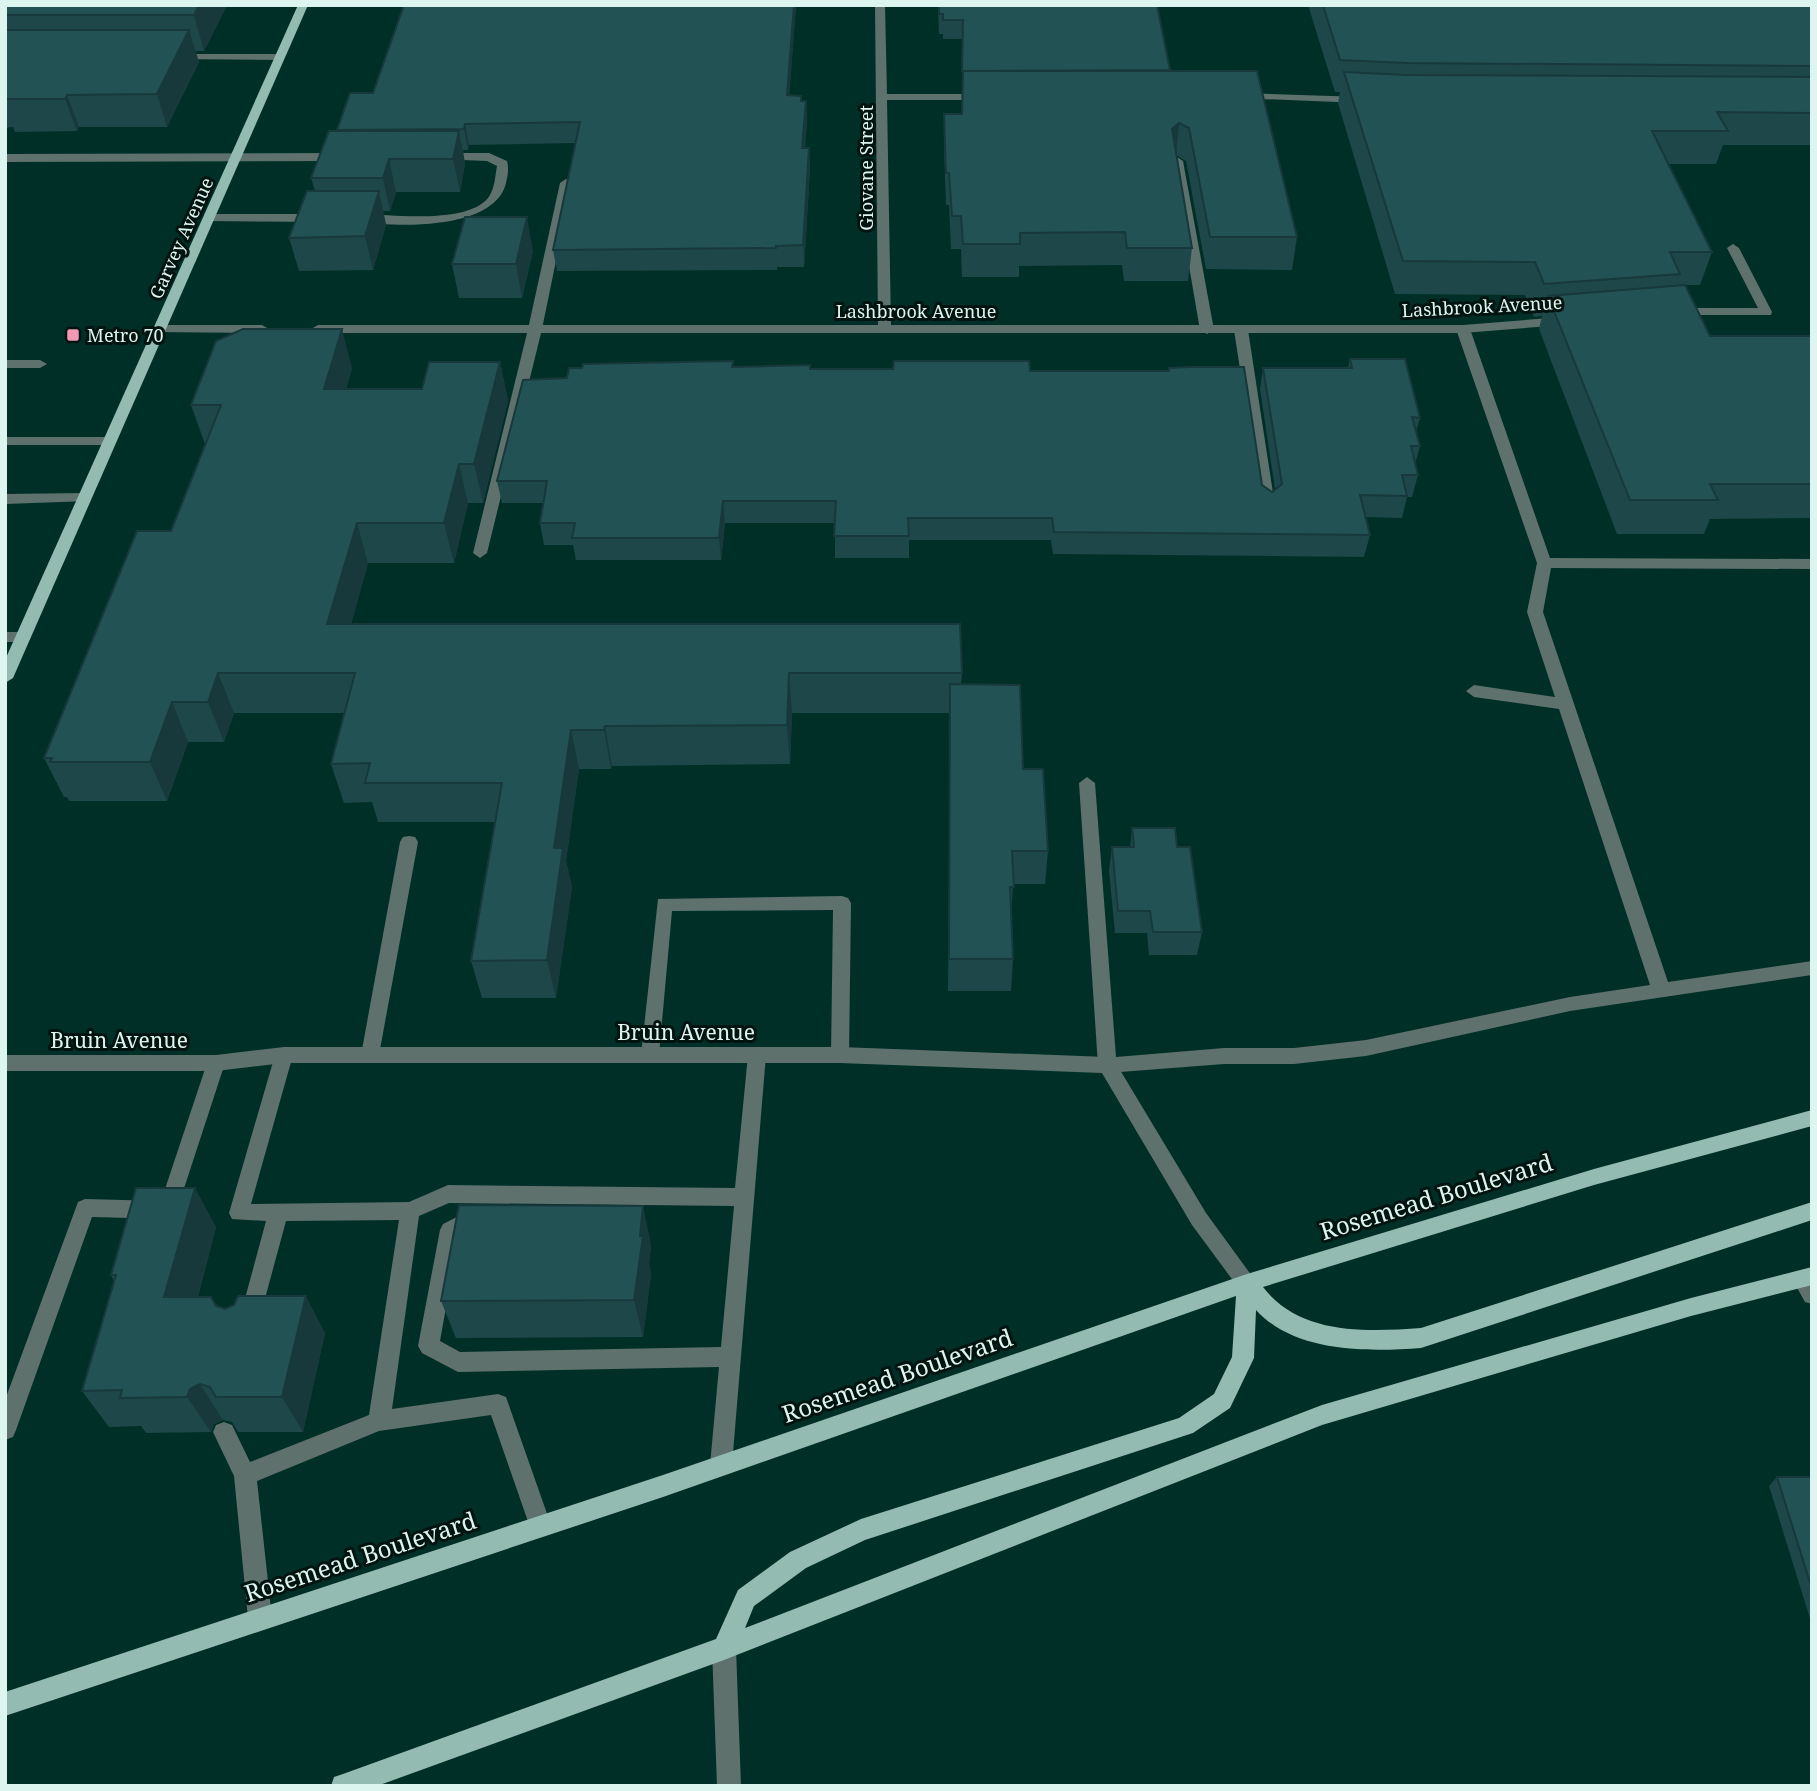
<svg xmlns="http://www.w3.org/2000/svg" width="1817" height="1791" font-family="'Noto Serif',serif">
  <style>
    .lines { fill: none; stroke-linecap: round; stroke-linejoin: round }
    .service { fill: #5e716c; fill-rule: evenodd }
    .minor { fill: #5e716c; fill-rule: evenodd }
    .primary { fill: #94bbb2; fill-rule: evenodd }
    .wall { fill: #1d4748 }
    .shaded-wall { fill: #18393b }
    .building { fill: #225254; stroke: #18393b; stroke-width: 2 }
    .poi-dot { fill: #f09ab5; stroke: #031410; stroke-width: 2.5 }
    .labels { text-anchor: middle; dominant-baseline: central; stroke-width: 6; stroke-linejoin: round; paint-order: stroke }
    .far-street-label { font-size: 18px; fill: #ddf5ef; stroke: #031410 }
    .far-poi-label { font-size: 18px; fill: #ddf5ef; stroke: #031410; text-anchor: start }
    .street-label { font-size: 21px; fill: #ddf5ef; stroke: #031410 }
    .near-street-label { font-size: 24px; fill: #ddf5ef; stroke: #031410 }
  </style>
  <rect width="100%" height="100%" fill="#002f28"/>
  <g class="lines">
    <g class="service">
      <path d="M175,54H280L285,57L280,60L171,59V55Z"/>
      <path d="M442,153H489L507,161C509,168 508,175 506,183C495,230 397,228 359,221V215L363,214C394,215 467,224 488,198C495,189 495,176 497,166L487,161L438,159V155Z"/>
      <path d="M5,154L341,153L347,157L341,161L5,162Z"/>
      <path d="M1177,157L1183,161L1214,330L1207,334L1200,330L1171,161Z"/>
      <path d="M566,179L572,183L542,329L487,553L480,558L473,553L528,329L560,183Z"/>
      <path d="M209,214H321L327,218L321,222L205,221L203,218Z"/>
      <path d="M1733,244L1739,248L1772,312L1771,315H1670L1669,312L1675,308H1758L1727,248Z"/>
      <path d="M1463,325L1470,329L1550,558L1812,559V569L1551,568L1543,612L1668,982L1812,961V975L1570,1011L1366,1056L1294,1064H1224L1107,1073L1100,1070L1098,1065L1079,783L1087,777L1095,783L1116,1057L1224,1048H1294L1366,1040L1570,997L1650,985L1559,709L1474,697L1466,691L1474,685L1555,697L1527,612L1537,563L1456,329Z"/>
      <path d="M1241,326L1248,330L1275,506L1268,511L1261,506L1234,330Z"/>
      <path d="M5,360H40L47,364L40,368H5Z"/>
      <path d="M84,493L91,498L89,501L5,504V494Z"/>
      <path d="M5,632H23L31,637L23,642H5Z"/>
      <path d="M409,836L415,837L418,842L379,1055L377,1060L370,1063L363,1060L361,1055L400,842L403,837Z"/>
      <path d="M842,896L848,898L851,903L849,1055L847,1060L840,1063L833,1060L831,1055L833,910L672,911L659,1055L657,1060L650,1063L643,1060L641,1055L658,899Z"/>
      <path d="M284,1047L291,1050L293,1055L251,1204L409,1202L448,1185L735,1188L748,1055L750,1050L757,1047L764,1050L766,1055L732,1465L729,1472L721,1476L713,1472L710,1465L719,1367L458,1372L422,1353L418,1346L440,1230L443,1224L475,1208L482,1211L485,1217L482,1223L459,1235L440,1341L460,1352L721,1347L734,1206L449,1203L419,1216L392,1409L498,1394L506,1397L551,1525L548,1533L540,1536L532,1533L491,1415L379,1431L257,1481L272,1618L268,1626L260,1630L252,1626L248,1618L234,1476L213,1432L216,1425L224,1422L232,1425L250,1462L369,1415L399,1220L286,1221L260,1317L257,1324L250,1326L243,1324L240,1317L266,1221L232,1219L229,1213L275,1055L277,1050Z"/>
      <path d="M216,1055L223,1058L225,1063L175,1216L168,1219L92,1217L16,1430L13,1437L5,1440V1400L78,1202L85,1199L161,1201L207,1063L209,1058Z"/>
      <path d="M1802,1270L1812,1276V1304L1805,1302L1792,1279L1795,1273Z"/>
    </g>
    <g class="minor">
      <path d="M875,5H885L887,94H985L991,97L985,100H887L891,325H1463L1563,317L1570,321L1563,325L1463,333H318L311,329L318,325H878Z"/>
      <path d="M1240,93L1362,97L1368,100L1362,103L1236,98V94Z"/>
      <path d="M159,325H262L269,329L262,333L154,332L152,329Z"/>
      <path d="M5,437H110L117,441L110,445H5Z"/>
      <path d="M284,1047H840L1107,1057L1114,1060L1206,1213L1257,1283L1254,1290L1247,1292L1240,1290L1192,1225L1102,1073L840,1063H284L216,1071H5V1055H216Z"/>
      <path d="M724,1636L732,1640L736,1648L741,1786H717L712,1648L716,1640Z"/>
    </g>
    <g class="primary">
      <path d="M298,5H308L13,678L5,683V660Z"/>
      <path d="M1812,1110V1126L1594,1185L1263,1287C1300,1335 1366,1332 1421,1328L1812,1202V1220L1421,1348C1368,1352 1295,1353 1256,1310L1254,1358L1230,1408L1193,1433L865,1540L806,1568L754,1606L745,1628L1322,1405L1691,1298L1812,1267V1285L1691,1316L1322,1425L724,1660L377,1786H331L334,1777L343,1774L716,1639L738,1590L790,1552L861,1519L1179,1418L1214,1394L1232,1357L1236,1296L663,1497L5,1716V1692L663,1475L1247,1274L1594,1169Z"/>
    </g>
  </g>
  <g class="wall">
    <path d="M5,5H227L204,51H195L199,62L167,127H79L77,131L15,132L13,127L5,128Z"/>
    <path d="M796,5L789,95L801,101H806L807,122L805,148H809L810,169L804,267H777V270L557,271L553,250L575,143L469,145L468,150H463L465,164L460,192H396L390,211H383L386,225L373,270L299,271L289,238L315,191L311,178L337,131V130L373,93Z"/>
    <path d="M938,5H1157L1170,71L1297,237L1292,270L1206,269L1186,161L1176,155L1192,248L1188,281H1124L1122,265L1019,266V277H962L961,249H951L949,205H946L944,146V114H962V39H943V34H939Z"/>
    <path d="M1308,5H1812V148L1810,145H1723L1716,164H1668L1712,252L1700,285H1686L1710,336H1812V518L1710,519L1704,534H1617L1539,329L1542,316L1534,317L1525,295L1395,294L1338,103L1340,92H1335Z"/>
    <path d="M533,251L522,298H459L452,264Z"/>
    <path d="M1350,359L1420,418L1416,432L1420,446L1415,464L1418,475L1412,497H1407L1402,518L1365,517L1370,535L1364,557L1053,554L1051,540H909V558H835V523H725L721,560H576L573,545H544L540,523L544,503H502L497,481L567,378L733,367L810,369L1168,371L1169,368L1262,485L1272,492L1275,489L1260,389L1263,368H1348Z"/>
    <path d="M500,362L508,401L483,503H468L454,563H368L351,624L962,673L961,684L1023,769L1048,851L1045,884H1013L1011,921L1013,959L1011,991H948L950,713H792L790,764L612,766L611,769H579L566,861L572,887L556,998H482L471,961L495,822H378L372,802L344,803L331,764L344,713H234L224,742H188L167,801H69L67,797H64L44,758L171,531L205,444L191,405L352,368L346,389H422Z"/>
    <path d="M1132,828L1177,847L1202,932L1197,955H1149L1147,933H1115L1109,870L1112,847H1130Z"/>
    <path d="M216,1227L198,1297H211L218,1307L225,1309L325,1333L303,1432H238L232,1422L223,1420L214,1424L211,1432L146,1433L141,1426L109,1427L82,1391L114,1281L111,1275Z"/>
    <path d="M651,1245L649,1264L651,1274L643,1337L456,1338L441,1301Z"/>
    <path d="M1777,1477H1812V1625L1769,1486Z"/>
  </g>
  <g class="shaded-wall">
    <path d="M199,5H227L204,51L194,15Z"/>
    <path d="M794,5H796L788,116L787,95Z"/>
    <path d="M189,30L199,62L167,127L157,94Z"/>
    <path d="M67,95L79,127L77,131L65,99Z"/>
    <path d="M806,101L807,122L803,169L802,148Z"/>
    <path d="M1179,123L1176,155L1172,129Z"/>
    <path d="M465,124L469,145L468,150L464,129Z"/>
    <path d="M459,131L465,164L460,192L453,159Z"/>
    <path d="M809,148L810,169L804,267L803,245Z"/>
    <path d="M389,159L396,192L390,211L383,178Z"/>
    <path d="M379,191L386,225L373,270L365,236Z"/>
    <path d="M527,217L533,251L522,298L516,264Z"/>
    <path d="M342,329L352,368L335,429L324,389Z"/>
    <path d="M500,362L508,401L483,503L474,464Z"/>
    <path d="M459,464L468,503L454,563L444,523Z"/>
    <path d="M723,501L725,523L721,560L719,538Z"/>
    <path d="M357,523L368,563L340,664L327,624Z"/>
    <path d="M218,673L234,713L224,742L208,702Z"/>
    <path d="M789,673L792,713L790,764L787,725Z"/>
    <path d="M172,702L188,742L167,801L150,762Z"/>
    <path d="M605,726L612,766L611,769L604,730Z"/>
    <path d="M571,730L579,769L566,861L572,887L556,998L547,960L554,848Z"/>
    <path d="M195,1188L216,1227L188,1334L164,1297Z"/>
    <path d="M643,1206L651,1245L649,1264L651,1274L643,1337L634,1300Z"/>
    <path d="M306,1296L325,1333L303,1432L282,1397Z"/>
    <path d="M200,1384L223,1420L214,1424L211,1432L187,1397L190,1389Z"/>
  </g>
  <g class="building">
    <path d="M5,5H199L194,15H5Z"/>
    <path d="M404,5H794L787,95L801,96V101H806L802,148H809L803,245L776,246V248L553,250L580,122L465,124L464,129L337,130L350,93H373Z"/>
    <path d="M939,5H1157L1170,70L962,71L963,20H943V14H939Z"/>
    <path d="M1323,5H1812V66L1407,63L1340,60Z"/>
    <path d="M5,30H189L157,94L67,95L65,99H5Z"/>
    <path d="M963,71H1257L1297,237H1210L1189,128L1179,123L1172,129L1192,248H1127L1125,232L1020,233V244H963L961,216H952L949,173H946L944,114H962Z"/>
    <path d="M1344,72L1406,75L1812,77V113L1717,112L1728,131H1652L1712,252H1670L1680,274L1544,284L1535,262L1403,261Z"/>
    <path d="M329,131H459L453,159H389L383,178H311Z"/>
    <path d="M307,191H379L365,236L289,238Z"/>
    <path d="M465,217H527L516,264H452Z"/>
    <path d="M1685,285L1710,336H1812V484H1710L1718,500H1630L1548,296Z"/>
    <path d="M243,329H342L324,389H422L429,362H500L474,464H459L444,523H357L327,624H960L962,673H789L787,725L605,726L604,730H571L554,848H563L547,960L471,961L502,783H365L370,763L331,764L355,673H218L208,702H172L150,762H50L52,758H44L137,531H171L221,405H191L216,341Z"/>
    <path d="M1350,359H1405L1420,418L1412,417L1420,446H1411L1418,475H1402L1407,496L1360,495L1370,535L1054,532L1052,518H908L909,536H834L836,501H723L719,538H572L575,523H540L547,481H497L523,380L567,378L569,368H582L583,364L733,361L732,367L810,365V369H893L894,361H1029L1030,371H1169V368L1189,367H1244L1262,485L1272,492L1282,484L1263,368H1352Z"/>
    <path d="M950,684L1020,685L1023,769H1043L1048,851H1012L1014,887H1010L1013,959H949Z"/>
    <path d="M1132,828H1175L1177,847H1190L1202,932H1153L1150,911H1118L1112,847H1134Z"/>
    <path d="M136,1188H195L164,1297H211L216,1306L225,1309L234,1305L238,1296H306L282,1397H216L210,1387L200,1384L190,1389L187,1397L120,1398L122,1390L82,1391L116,1275H111Z"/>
    <path d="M459,1205L643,1206L640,1236H643L634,1300L441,1301Z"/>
    <path d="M1777,1477H1812V1589Z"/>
  </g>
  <rect class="poi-dot" x="66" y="328" width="14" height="14" rx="3.5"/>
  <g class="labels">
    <g class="far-street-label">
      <text transform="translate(866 168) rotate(-90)">Giovane Street</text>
      <text transform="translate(181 238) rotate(-66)">Garvey Avenue</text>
      <text transform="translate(1482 306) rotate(-3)">Lashbrook Avenue</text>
      <text x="916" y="311">Lashbrook Avenue</text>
    </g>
    <g class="far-poi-label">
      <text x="87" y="335">Metro 70</text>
    </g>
    <g class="street-label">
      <text x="686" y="1032">Bruin Avenue</text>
      <text x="119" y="1040">Bruin Avenue</text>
    </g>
    <g class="near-street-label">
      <text transform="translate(1436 1196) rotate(-17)">Rosemead Boulevard</text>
      <text transform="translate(897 1375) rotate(-19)">Rosemead Boulevard</text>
      <text transform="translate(360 1556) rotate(-18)">Rosemead Boulevard</text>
    </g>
  </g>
  <rect width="1817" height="1791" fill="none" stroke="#ddf5ef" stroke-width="14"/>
</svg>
